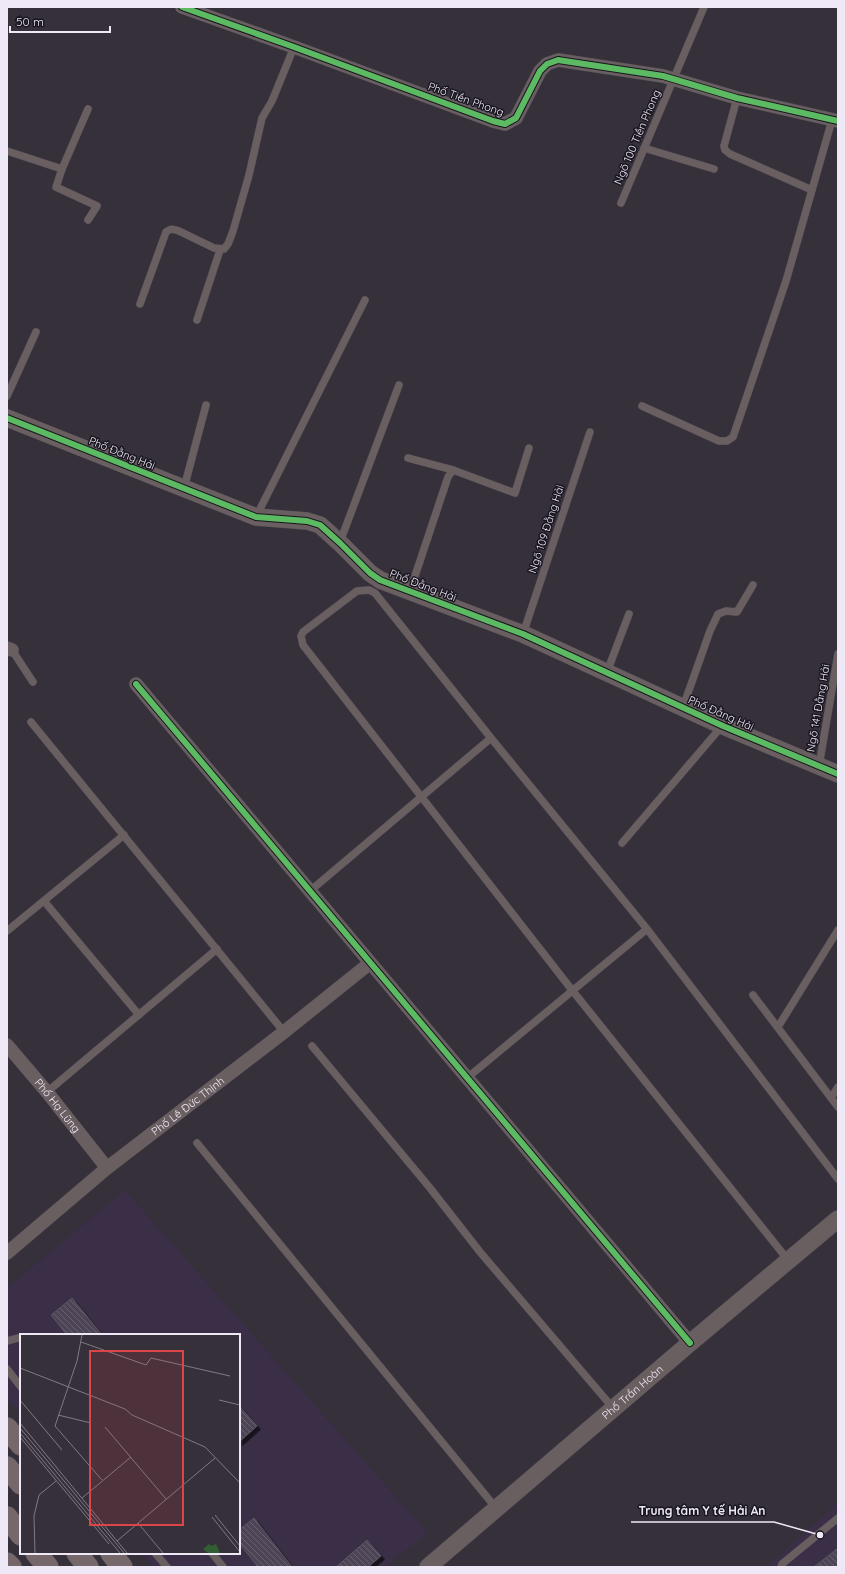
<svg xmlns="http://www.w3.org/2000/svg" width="845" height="1574" font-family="Quicksand,sans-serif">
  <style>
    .built { fill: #3a2f47 }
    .building { fill: url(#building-back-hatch); stroke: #59555e; filter: url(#shadow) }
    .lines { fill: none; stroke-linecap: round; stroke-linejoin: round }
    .service-casing { stroke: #534e57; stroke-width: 8 }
    .minor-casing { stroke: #534e57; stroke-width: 14 }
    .tertiary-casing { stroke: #534e57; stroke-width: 18 }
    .primary-casing { stroke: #534e57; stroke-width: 22 }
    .service { stroke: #6a5f60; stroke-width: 7 }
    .minor { stroke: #6a5f60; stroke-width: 13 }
    .tertiary { stroke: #6a5f60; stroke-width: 17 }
    .primary { stroke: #75676a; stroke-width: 21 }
    .cycleway-casing { stroke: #19151f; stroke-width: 8 }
    .cycleway { stroke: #5cba63; stroke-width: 6 }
    .labels { text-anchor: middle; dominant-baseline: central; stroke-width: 3; stroke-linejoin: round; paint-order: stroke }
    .street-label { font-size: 11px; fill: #efe9f7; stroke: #19151f }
    .inset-road { fill: none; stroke: #7f7a86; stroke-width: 1 }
    .view { fill: #da4547; fill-opacity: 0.15; stroke: #da4547; stroke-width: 2 }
    .inset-edge { fill: none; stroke: #efe9f7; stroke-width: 2 }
    .leader { fill: none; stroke: #efe9f7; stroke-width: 1.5 }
    .callout-dot { fill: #efe9f7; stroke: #19151f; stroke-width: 1.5 }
    .callout-label { font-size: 12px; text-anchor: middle; font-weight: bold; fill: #efe9f7; stroke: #19151f; stroke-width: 3; stroke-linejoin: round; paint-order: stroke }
  </style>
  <defs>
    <pattern id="building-back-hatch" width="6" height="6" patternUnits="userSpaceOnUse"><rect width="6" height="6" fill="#4d4556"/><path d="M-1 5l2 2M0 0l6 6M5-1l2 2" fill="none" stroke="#67606f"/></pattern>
    <filter id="shadow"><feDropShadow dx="3.5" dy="3.5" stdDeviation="0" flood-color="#0009"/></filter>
  </defs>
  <rect width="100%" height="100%" fill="#35303a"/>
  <g class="built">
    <path d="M125,1190L428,1533L385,1567H154L142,1553H239V1335H21V1414L7,1399V1288Z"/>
    <path d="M838,1502V1567H767Z"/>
  </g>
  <g class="building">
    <path d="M72,1298L102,1335H67L51,1315Z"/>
    <path d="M239,1406L257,1426L239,1442Z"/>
    <path d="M254,1518L292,1567H258L239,1543V1530Z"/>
    <path d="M367,1540L381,1556L368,1567H336Z"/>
    <path d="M838,1548V1567H814Z"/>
  </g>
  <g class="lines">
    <defs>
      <g id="service">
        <path d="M737,98L724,146L725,150L730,154L812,190"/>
        <path d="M644,148L714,169"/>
        <path d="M7,151L62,169L56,187L97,206L88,220"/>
        <path d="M62,169L88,109"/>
        <path d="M621,203L704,7"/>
        <path d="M140,304L166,232C171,228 173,229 179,231L214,248L224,249L228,244L233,231L249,175L262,118L272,101L294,47"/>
        <path d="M197,320L220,250"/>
        <path d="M7,396L36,332"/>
        <path d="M642,406L719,441H727L733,437L786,281L832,120"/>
        <path d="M408,458L453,470"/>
        <path d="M184,488L206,405"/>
        <path d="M256,517L365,300"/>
        <path d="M340,542L399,385"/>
        <path d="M410,591L448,477L453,470L515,493L529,448"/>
        <path d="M523,634L590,432"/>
        <path d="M12,650L33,682"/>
        <path d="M607,672L629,614"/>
        <path d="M683,707L710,631L718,614L726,611L737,612L753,585"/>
        <path d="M31,722L284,1032"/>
        <path d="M819,766L838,654"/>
        <path d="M622,843L722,726"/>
        <path d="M310,891L491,738"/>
        <path d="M44,901L139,1015"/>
        <path d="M7,931L124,835"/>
        <path d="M753,995L838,1107"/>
        <path d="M778,1027L838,930"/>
        <path d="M312,1046L430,1188L480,1252L613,1408"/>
        <path d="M467,1078L647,929"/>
        <path d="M47,1092L217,949"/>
        <path d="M831,1098L838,1087"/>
        <path d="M197,1143L496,1508"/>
        <path d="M788,1260L572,990L303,645L301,636L303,632L357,591L369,590L375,593L491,738L647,929L838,1179"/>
        <path d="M7,1341L18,1338H21"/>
        <path d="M7,1369L21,1387"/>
        <path d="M155,1553L167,1567"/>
        <path d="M212,1553L223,1567"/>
        <path d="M781,1567L782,1564L838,1518"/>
      </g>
      <g id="minor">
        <path d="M182,7L294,47L493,121L505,124L516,118L540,71L547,64L558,60L663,76L737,98L838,121"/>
        <path d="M7,648L12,650"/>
        <path d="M136,684L690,1343"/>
        <path id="s1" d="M7,1045L47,1092L107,1168"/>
        <path id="s2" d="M7,1253L107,1168L284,1032L370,963"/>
      </g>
      <g id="tertiary">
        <path d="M7,418L256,517L307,521L320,525L340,543L370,573L380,580L523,634L723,726L838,774"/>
        <path id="s3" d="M428,1567L690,1343L838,1219"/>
      </g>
      <g id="primary">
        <path d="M7,1428L21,1445"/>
        <path d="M7,1467L21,1484"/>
        <path d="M7,1517L21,1535"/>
        <path d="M36,1553L48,1567"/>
        <path d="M77,1553L88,1567"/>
        <path d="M111,1553L122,1567"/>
        <path d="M7,1563L11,1567"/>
      </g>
    </defs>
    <use href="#service" class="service-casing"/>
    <use href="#minor" class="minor-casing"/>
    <use href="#tertiary" class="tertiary-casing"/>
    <use href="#primary" class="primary-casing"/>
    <use href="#service" class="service"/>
    <use href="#minor" class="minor"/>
    <use href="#tertiary" class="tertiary"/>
    <use href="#primary" class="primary"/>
    <defs>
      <g id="cycleway">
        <path d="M182,7L294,47L493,121L505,124L516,118L540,71L547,64L558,60L663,76L737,98L838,121"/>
        <path d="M7,418L256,517L307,521L320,525L340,543L370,573L380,580L523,634L723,726L838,774"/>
        <path d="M136,684L690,1343"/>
      </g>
    </defs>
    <use href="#cycleway" class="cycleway-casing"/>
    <use href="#cycleway" class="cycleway"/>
  </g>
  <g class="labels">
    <g class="street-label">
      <text transform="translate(466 99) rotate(20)">Phố Tiền Phong</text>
      <text transform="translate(637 137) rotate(-67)">Ngõ 100 Tiền Phong</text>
      <text transform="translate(122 453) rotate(22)">Phố Đằng Hải</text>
      <text transform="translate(546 529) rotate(-72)">Ngõ 109 Đằng Hải</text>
      <text transform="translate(423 585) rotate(21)">Phố Đằng Hải</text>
      <text transform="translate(818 708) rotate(-80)">Ngõ 141 Đằng Hải</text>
      <text transform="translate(721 713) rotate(24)">Phố Đằng Hải</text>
      <text stroke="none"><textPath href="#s1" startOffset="79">Phố Hạ Lũng</textPath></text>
      <text stroke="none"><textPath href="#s2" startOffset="233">Phố Lê Đức Thịnh</textPath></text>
      <text stroke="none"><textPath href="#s3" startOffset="269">Phố Trần Hoàn</textPath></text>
    </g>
  </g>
  <g transform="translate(20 1334)">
    <rect width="220" height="220" fill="#35303a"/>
    <path d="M189,210L191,212L196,210L200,219H188L183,215Z" fill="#335e34"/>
    <path class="inset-road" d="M62,1L57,27L35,92L82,146M61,8L126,31L131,24L210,42M0,34L105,75L112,81L185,113L220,149M0,66L42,116M199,66L220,71M38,81L71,89M0,89L107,219M85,93L146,165M0,94L104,219M0,99L100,219M0,103L89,210M62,164L111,123M195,181L220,212M192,183L220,218M118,189L143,219M97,207L195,124M15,219L14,182L19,161L36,147"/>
    <path class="view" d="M70,17H163V191H70Z"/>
    <rect width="220" height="220" class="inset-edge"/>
  </g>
  <path class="leader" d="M820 1535L774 1522H631"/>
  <circle class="callout-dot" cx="820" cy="1535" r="4"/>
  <g class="callout-label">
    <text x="702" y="1515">Trung tâm Y tế Hải An</text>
  </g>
  <rect width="845" height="1574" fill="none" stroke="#efe9f7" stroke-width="16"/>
  <path d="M10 26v6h100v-6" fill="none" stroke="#efe9f7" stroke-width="2"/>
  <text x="16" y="26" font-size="12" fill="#efe9f7" stroke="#19151f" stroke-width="3" paint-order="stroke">50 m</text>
</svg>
